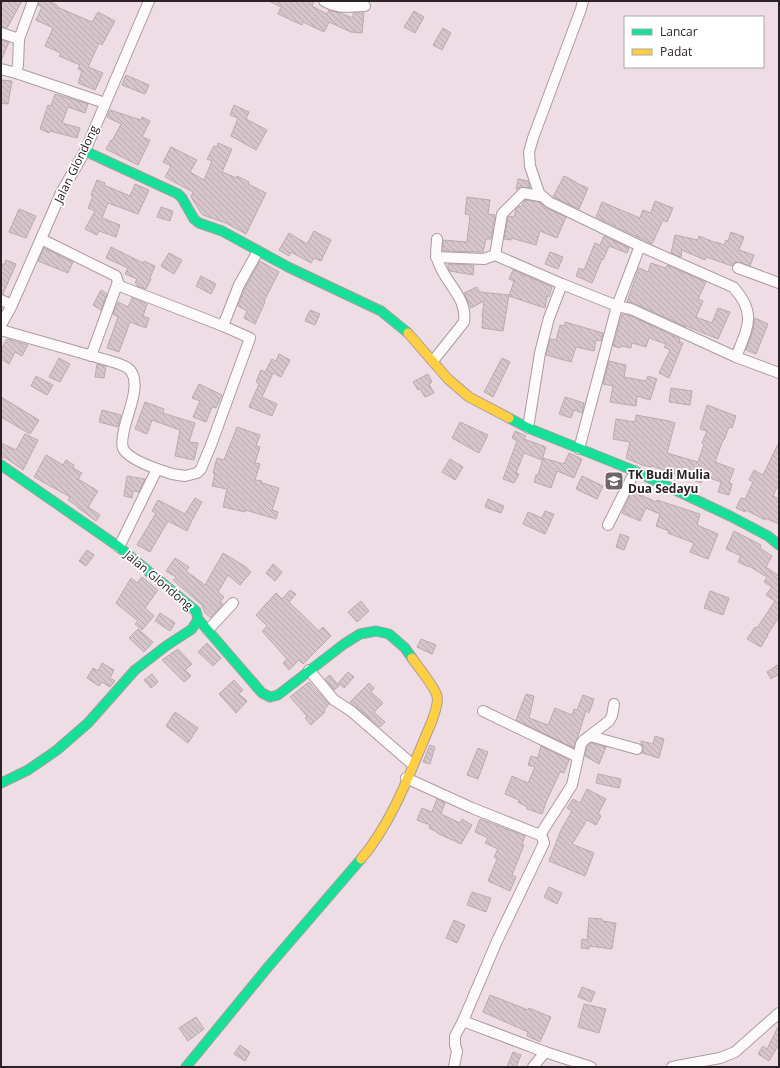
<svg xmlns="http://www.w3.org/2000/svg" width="780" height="1068" font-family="'Open Sans',sans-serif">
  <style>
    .building { fill: url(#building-back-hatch); stroke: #b9abb0 }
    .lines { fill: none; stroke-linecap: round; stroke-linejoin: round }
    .street-casing { stroke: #a99ca2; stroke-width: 12 }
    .fast-casing { stroke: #a99ca2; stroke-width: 11 }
    .slow-casing { stroke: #a99ca2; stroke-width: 11 }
    .street { stroke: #fdfafb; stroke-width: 10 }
    .fast { stroke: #16e098; stroke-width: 9 }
    .slow { stroke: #ffcf43; stroke-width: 9 }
    .labels { text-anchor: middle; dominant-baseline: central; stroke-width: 3.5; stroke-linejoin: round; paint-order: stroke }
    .street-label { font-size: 12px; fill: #2c2127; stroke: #fff }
    .poi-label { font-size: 12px; font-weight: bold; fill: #2c2127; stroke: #fff; text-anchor: start }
  </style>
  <defs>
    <pattern id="building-back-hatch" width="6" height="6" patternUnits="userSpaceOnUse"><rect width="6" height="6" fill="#d6c5cb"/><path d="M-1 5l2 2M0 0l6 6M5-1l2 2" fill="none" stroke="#b8a9ae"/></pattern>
  </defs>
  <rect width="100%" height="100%" fill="#efdde6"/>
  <g class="building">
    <path d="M1,1H22L7,28L1,27Z"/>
    <path d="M39,1H50L58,6L57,7L92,22L98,12L115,21L102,45L99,43L88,67L103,73L95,90L78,83L82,71L78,69L80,65L59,56L61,53L45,46L53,28L36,20L42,7L38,5Z"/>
    <path d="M269,1H314L312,6L327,14L329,10L340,13L353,18V13H364L362,33L351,32L329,22L324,32L303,22L302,25L278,14L281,7Z"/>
    <path d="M414,11L424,17L415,33L404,27Z"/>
    <path d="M443,28L451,33L442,50L433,45Z"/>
    <path d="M1,40L9,42L1,61Z"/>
    <path d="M126,75L149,85L145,94L122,85Z"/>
    <path d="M1,80L12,81L8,104L1,103Z"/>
    <path d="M55,94L88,104L85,113L68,107L62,123L80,128L77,138L50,131L49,133L40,129L48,105L51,106Z"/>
    <path d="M234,105L249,112L246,119L267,130L256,150L231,136L238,118L230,115Z"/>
    <path d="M110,110L141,120L142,117L150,121L142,137L150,140L138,165L106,149L111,140L112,141L121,124L107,117Z"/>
    <path d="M218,143L232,149L222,172L237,178V176L249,182L248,184L266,193L246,234L226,223L203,215L201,213L191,197L193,192L165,177L171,166L163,162L171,147L197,160L190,172L204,180L212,161L207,159L214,146L217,147Z"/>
    <path d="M564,176L576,182V183L588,188L579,209L553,197Z"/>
    <path d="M518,179L528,181L530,188L521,187L516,189Z"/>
    <path d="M97,180L105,183L104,185L130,196L135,184L149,190L138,214L108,203L102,218L120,225L116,237L99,231L97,235L85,229L95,211L88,208L93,196L91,195Z"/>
    <path d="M467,197L490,200L488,214L495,215L491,239H486L483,252L443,251V240L467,242L470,215L465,214Z"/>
    <path d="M525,200L540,202L546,208L566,217L557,238L540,231L536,245L511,238V240L504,239L508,217L509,216L514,217L516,209L519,206L521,207Z"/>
    <path d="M655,201L673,208L667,222L663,220L652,244L596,217L602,202L640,218L643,210L651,213Z"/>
    <path d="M161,207L173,211L170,221L157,217Z"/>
    <path d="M19,209L36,216L26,238L9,232Z"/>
    <path d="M314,231L331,240L321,261L314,258L311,263L291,252L289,256L279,250L289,233L307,244Z"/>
    <path d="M731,232L744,237L739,250L754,255L750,266L737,262L733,264L732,266L706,257L705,260L682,250L681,257L671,253L675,235L698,240L699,236L716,243V242L724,245L726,240L728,241Z"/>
    <path d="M604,236L629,248L627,253L609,246L603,260L602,259L592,283L576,276L579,268L584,270L595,243L600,245Z"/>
    <path d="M111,247L143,263L144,261L155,266L150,278L151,279L146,289L137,286V284L135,283L137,279L125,274L128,268L106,258Z"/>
    <path d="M44,248L73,262L68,273L38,261Z"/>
    <path d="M550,252L563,257L558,269L545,264Z"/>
    <path d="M169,253L182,260L174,274L161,266Z"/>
    <path d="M6,260L16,264L3,294H1V263L4,265Z"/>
    <path d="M260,261L279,272L264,301L265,302L255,324L244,318L247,311L238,306L245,288Z"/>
    <path d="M651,263L666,268L667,265L706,282L698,299L703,301L696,317L712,323L718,308L730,312L718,339L686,326V327L634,303L627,302L639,268L648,272Z"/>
    <path d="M448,264L474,265L473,275L450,271L448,268Z"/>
    <path d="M513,270L552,287L549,297L547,296L545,308L509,296L514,281L509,279Z"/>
    <path d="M201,276L216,284L211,294L196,286Z"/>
    <path d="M477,287L480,292L509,295L503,331L482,328L483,317H482L484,301L471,308L464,293Z"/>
    <path d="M101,290L107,294L101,310L93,305Z"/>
    <path d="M132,298L147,304L143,316L149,318L146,328L130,322L119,352L107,348L118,317L113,314L118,302L128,307Z"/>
    <path d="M310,310L320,314L315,325L305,321Z"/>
    <path d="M622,314L629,315L680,339L679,342L683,343L669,378L659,373L670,350L664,347L666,344L649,338L646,347L632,343L631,348L621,346L620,348L613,346Z"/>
    <path d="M755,318L768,324L756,354L746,350L753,330Z"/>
    <path d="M565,322L603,333L601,341L596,340L594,351L576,347L571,362L546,355L550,339L556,340L560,325L565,326Z"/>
    <path d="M7,339L28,345L22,356L15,352L9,364L1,359V350Z"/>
    <path d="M279,354L290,360L281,377L273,373L262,397L277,404L272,416L249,407L259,384L256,382L261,370L265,372L272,359L276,361Z"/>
    <path d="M59,358L70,364L60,382L49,377Z"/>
    <path d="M502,358L510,362L493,397L484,392Z"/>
    <path d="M609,361L626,365L624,377L646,381L648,376L657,379L650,400L637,396L636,406L610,402L613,386L603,384Z"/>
    <path d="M97,364L106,367L104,378L95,377Z"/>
    <path d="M428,374L432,382L429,384L434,393L425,397L420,389L418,390L413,382Z"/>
    <path d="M36,376L53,385L47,395L31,386Z"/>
    <path d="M199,384L222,395L216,408L212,407L206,422L193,417L200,401L192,398Z"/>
    <path d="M671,388L692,391L690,405L669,402Z"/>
    <path d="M1,397L39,420L30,434L1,417Z"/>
    <path d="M565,397L584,403L582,413L574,410L571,418L559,414Z"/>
    <path d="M145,402L164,409L163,413L195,423L189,442L198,443L194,460L175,456L180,430L152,420L147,434L135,429Z"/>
    <path d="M707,405L736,416L732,428L729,427L724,440H723L715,462L734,469L729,483L732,484L729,495L718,492L721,482L704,476L701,483L652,466L651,467L642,465L626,458L630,442L613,439L616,419L635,422L636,415L669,421L675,423L667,453L698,462L704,444L702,443L707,431L700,429Z"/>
    <path d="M102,410L121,415L118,427L99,422Z"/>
    <path d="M460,422L488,435L479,453L452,438Z"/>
    <path d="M237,427L260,435L256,446L260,447L255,463L260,464L255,480L262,481V483L279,488L272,510L278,512L276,519L245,510V512L223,507L227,489L212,486L215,474L213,473L217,458L224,460Z"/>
    <path d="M515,431L526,436L524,439L546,447L542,460L524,453L516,473L519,474L514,483L503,479L517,441L512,438Z"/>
    <path d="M25,434L38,440L23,470L6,458L1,457V443L16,450Z"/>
    <path d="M779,442V483L773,496L779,499V524L765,518V520L746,510L745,512L736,508L741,498L745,499L753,482L749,480L754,470L763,475Z"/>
    <path d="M569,453L582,459L574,478L557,471L551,488L534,482L536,475H538L543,458L564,464Z"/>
    <path d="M46,455L63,465L66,460L74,465L73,468L82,473L78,479L98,491L88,507L100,515L96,521L77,507V506L68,500L70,497L34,477Z"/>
    <path d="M450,459L463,467L455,480L442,472Z"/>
    <path d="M127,476L145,479L139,492L133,491L132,498L124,496Z"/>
    <path d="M582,476L603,486L597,499L576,489Z"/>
    <path d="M632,491L656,502L657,500L700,514L697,525L718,534L708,559L690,552L694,543L668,533L669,531L656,526L660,514L646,508L640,521L622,513Z"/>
    <path d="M195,498L202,502L192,520L187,531L168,521L150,552L137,545L156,513L152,511L158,500L185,514Z"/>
    <path d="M488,499L504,506L501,513L485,507Z"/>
    <path d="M545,511L554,514L545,534L523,524L528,512L542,518Z"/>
    <path d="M734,531L761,545L760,548L772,556L766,567L779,576V617L767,635H768L761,647L747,639L755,627L757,628L775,601L766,595L772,587L764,582L767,577L749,566V567L738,562L741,556L726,549Z"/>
    <path d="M620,534L629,537L624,550L616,547Z"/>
    <path d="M87,550L94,555L86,566L79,561Z"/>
    <path d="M223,553L246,567L251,572L240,585L228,575L218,592L224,597L220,602L223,604L211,618L205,613L202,605L173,580L176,577L166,571L175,558L189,567L186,571L205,585Z"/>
    <path d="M273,564L282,572L275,581L266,573Z"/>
    <path d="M142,577L158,590L145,608L154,616L142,630L135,624L138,621L116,603L131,578L137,583Z"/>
    <path d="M290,590L296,594L289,602L319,631L323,627L331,636L303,664L299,660L289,670L283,663L287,659L262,631L267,626L256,615L276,593L282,599Z"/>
    <path d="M710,591L729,598L723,615L704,608Z"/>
    <path d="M361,601L369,611L357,622L348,612Z"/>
    <path d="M160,613L175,623L170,631L155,621Z"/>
    <path d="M138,629L153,642L144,652L129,638Z"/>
    <path d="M421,639L436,645L432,654L417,647Z"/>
    <path d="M207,643L221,658L213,666L198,652Z"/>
    <path d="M178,649L192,664L185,670L191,676L184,682L162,660Z"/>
    <path d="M102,663L114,670L110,678L115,681L110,687L102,682L99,686L87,678L93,668L98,671Z"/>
    <path d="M779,664V674L771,679L767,672Z"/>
    <path d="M348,672L354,677L344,688L338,683Z"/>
    <path d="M152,674L158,682L151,688L144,680Z"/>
    <path d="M330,675L339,686L334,690L325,679Z"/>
    <path d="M234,680L243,690L239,694L247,701L236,713L219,694Z"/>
    <path d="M309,682L329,704L324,710L325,712L311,725L305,718L307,716L290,697Z"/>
    <path d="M369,683L374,688L371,692L383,703L374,712L385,722L380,727L350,702Z"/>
    <path d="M526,694L534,696L529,718L548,725L555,708L572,715L574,709L577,710L583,695L594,699L589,713L586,711L574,748L516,720Z"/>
    <path d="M175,712L198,728L188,743L166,726Z"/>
    <path d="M655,736L664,739L659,758L642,753L643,748L641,744V741L653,744Z"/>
    <path d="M591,743L606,747L599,764L585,756L587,747Z"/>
    <path d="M430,745L435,747L430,764L423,762Z"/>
    <path d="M541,746L569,760L564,773L560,772L547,800L542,814L527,809V807L518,802L519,800L505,794L512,776L528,783L535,767L528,765L531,756L538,758Z"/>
    <path d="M478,748L488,752L478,779L467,775Z"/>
    <path d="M598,774L621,779L619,788L596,783Z"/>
    <path d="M587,789L606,799L598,814L601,816L596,825L587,820L572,844L594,853L585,876L549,861L561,830L572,811L567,808L573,799L580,803Z"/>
    <path d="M437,799L445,803L441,814L460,823L462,819L472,825L461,844L437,833V832L429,828L430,825L417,820L422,808L432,812Z"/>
    <path d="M480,819L525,836L522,844L524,845L512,875L516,877L510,891L488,881L497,859L494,857L498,849L485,843L488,838L475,832Z"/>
    <path d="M549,887L562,893L557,904L544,897Z"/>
    <path d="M472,892L491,898L486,912L467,905Z"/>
    <path d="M589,918L602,919V921L616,923L612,949L589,946V949L581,948L582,939L587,940Z"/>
    <path d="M454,920L465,925L457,943L446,938Z"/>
    <path d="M582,987L595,992L591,1002L578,997Z"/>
    <path d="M490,995L528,1010L529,1008L551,1017L540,1042L527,1036L528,1032L483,1012Z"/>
    <path d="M584,1004L606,1009L599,1033L578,1027Z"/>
    <path d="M196,1017L204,1029L188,1041L179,1028Z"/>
    <path d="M779,1025V1044L769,1061L758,1054L763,1046L767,1049Z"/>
    <path d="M240,1045L250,1052L245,1061L234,1054Z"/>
    <path d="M513,1052L521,1055L516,1067H507Z"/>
  </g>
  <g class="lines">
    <defs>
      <g id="street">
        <path d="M33,1L19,39L18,65L16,73L105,103"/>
        <path d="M324,1C340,10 348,6 365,6"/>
        <path d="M583,1L581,9L533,138L529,152L530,166L539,193L549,202L640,246L733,287C757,313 748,327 736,357"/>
        <path d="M1,33L19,39"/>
        <path d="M1,69L16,73"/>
        <path d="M41,239L116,276L118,282L91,356"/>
        <path d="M495,255L502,214L523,193L540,196"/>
        <path d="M436,257L484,259L495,255L562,284L617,306L631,309L736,357L779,373"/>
        <path d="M738,268L779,283"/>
        <path d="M117,285L223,326L250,338L211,445L201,469L197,473L185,476L172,474L157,469L119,547"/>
        <path d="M1,300L12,305"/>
        <path d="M1,325L12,305L61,193L85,151L149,1"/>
        <path d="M223,326L239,285L258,251"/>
        <path d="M1,330L110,361C116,363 125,365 130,370C142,384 127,414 124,430C123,435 121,443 123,448C126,457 149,466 157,469"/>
        <path d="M433,361L464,322C468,296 442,281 437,258C435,252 437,245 437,239"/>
        <path d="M528,428L540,353L549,318L562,284"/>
        <path d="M579,449L617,306L640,246"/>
        <path d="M608,525L635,471"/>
        <path d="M208,630L233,603"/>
        <path d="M309,670L334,700L351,711L412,764"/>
        <path d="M483,711L578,757"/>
        <path d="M590,736L637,749"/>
        <path d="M406,778L472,808L540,835L542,837L544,843L497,941L463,1021"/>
        <path d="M540,835L572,785L581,744L583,741L609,721L612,716L614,704"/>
        <path d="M454,1067L457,1051L455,1045V1036L463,1021L545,1052L591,1067"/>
        <path d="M533,1067L545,1052"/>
        <path d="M672,1067L720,1058L735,1052L779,1013"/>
      </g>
      <g id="fast">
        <path d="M85,151L178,194L182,198L194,219L199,223L222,231L288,267L381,311L408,333"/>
        <path d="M509,418L528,428L635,471L730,516L768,536L779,545"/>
        <path d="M1,465L119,547L196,611L198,619L192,629L166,646L135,670L88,723L57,750L28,770L1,783"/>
        <path d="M198,619L262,693L270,697L278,695L344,644L360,634L376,631L389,634L405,648L412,658"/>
        <path d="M186,1067L268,967L361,859"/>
      </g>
      <g id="slow">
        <path d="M408,333L448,379L469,397L509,418"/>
        <path d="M361,859C394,820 412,767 432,721C434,714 439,703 437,696C435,687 418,667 412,658"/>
      </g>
    </defs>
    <use href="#street" class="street-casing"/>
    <use href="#fast" class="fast-casing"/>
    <use href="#slow" class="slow-casing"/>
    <use href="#street" class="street"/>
    <use href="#fast" class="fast"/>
    <use href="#slow" class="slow"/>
  </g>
  <defs>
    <symbol id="school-square" viewBox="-11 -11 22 22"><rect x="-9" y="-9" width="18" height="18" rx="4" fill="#70636a" stroke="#fff"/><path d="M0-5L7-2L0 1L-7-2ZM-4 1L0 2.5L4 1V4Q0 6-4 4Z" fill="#fff"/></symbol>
  </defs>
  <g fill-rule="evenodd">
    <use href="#school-square" x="603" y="470" width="22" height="22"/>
  </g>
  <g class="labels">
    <g class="street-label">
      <text transform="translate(76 164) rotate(-64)">Jalan Glondong</text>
      <text transform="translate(159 580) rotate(40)">Jalan Glondong</text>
    </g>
    <g class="poi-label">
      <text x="628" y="474">TK Budi Mulia<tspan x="628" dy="14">Dua Sedayu</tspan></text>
    </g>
  </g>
  <rect width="780" height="1068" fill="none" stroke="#2c2127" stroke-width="4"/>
  <rect x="624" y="16" width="140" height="52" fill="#ffffff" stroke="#aba6a9"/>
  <rect x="632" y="29" width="20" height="6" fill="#16e098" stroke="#aba6a9"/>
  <text x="660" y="36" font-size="12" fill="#2c2127">Lancar</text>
  <rect x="632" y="49" width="20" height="6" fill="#ffcf43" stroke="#aba6a9"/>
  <text x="660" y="56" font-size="12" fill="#2c2127">Padat</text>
</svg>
